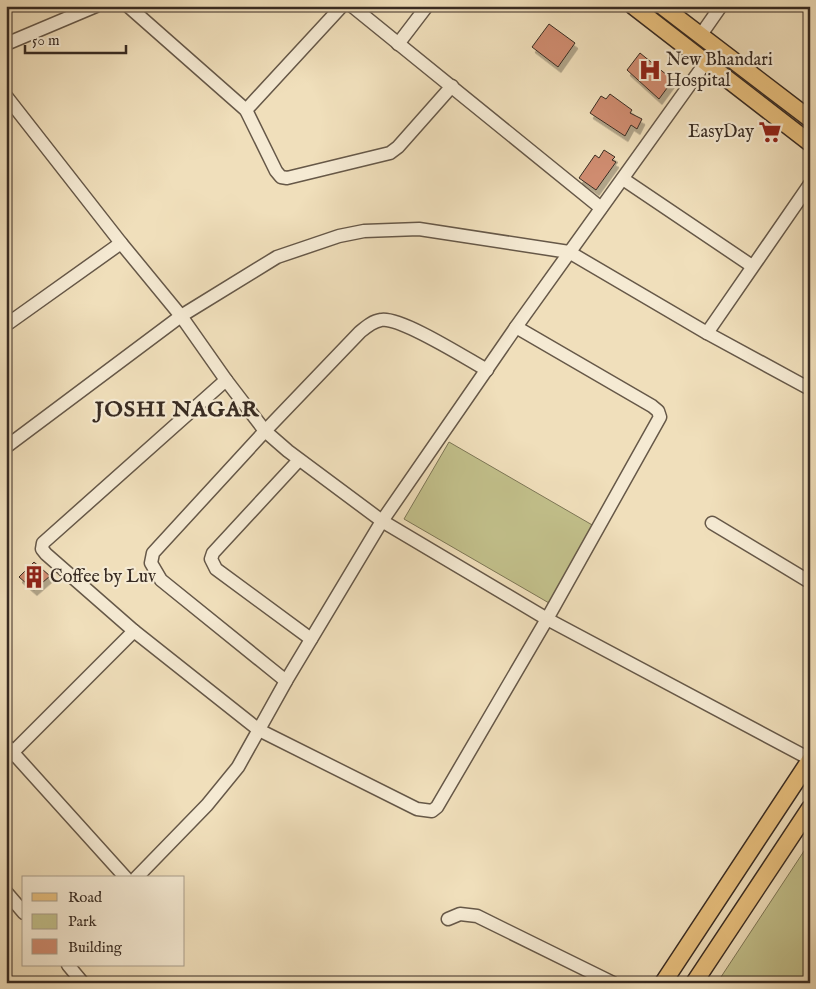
<svg xmlns="http://www.w3.org/2000/svg" width="816" height="989" font-family="'IM FELL English',serif">
  <style>
    .green { fill: #c2c08b; stroke: #7d7656 }
    .building { fill: #cf8c70; stroke: #382b22; filter: url(#shadow) }
    .lines { fill: none; stroke-linecap: round; stroke-linejoin: round }
    .minor-casing { stroke: #665848; stroke-width: 15 }
    .major-casing { stroke: #382b22; stroke-width: 19 }
    .minor { stroke: #f5ead3; stroke-width: 12 }
    .major { stroke: #e8c07e; stroke-width: 16 }
    .labels { text-anchor: middle; dominant-baseline: central; stroke-width: 4.5; stroke-linejoin: round; paint-order: stroke }
    .poi-label { font-size: 18px; fill: #382b22; stroke: #f5ead3; text-anchor: start }
    .district-label { font-size: 22px; font-weight: bold; letter-spacing: 1px; fill: #382b22; stroke: #f5ead3 }
  </style>
  <defs>
    <filter id="shadow"><feDropShadow dx="3" dy="5.5" stdDeviation="0" flood-color="#0004"/></filter>
  </defs>
  <rect width="100%" height="100%" fill="#f0dfbb"/>
  <filter id="stains"><feTurbulence type="fractalNoise" baseFrequency=".004" numOctaves="4"/><feColorMatrix values="0 0 0 0 .2 0 0 0 0 .09 0 0 0 0 .02 0 0 0 .5 -.17"/></filter>
  <radialGradient id="worn" r=".72"><stop offset=".6" stop-color="#630" stop-opacity="0"/><stop offset="1" stop-color="#630" stop-opacity=".3"/></radialGradient>
  <g class="green">
    <path d="M449,442L594,526L549,603L404,519Z"/>
    <path d="M810,842V983H717Z"/>
  </g>
  <g class="building">
    <path d="M549,24L575,43L558,67L532,47Z"/>
    <path d="M640,53L673,80L659,99L627,70Z"/>
    <path d="M610,94L632,110L630,113L642,119L637,129L631,125L625,136L590,113L601,96L606,99Z"/>
    <path d="M604,150L615,157L612,160L616,162L596,190L579,178L595,155L599,158Z"/>
    <path d="M34,562L50,576L34,590L19,577Z"/>
  </g>
  <g class="lines">
    <defs>
      <g id="minor">
        <path d="M128,6L246,110L276,171L281,177L287,178L390,153L398,147L452,86"/>
        <path d="M352,6L601,208"/>
        <path d="M700,36L721,6"/>
        <path d="M6,44L96,6"/>
        <path d="M398,44L427,6"/>
        <path d="M6,96L121,243L181,316L226,380L265,431L288,451L382,521L547,619L810,759"/>
        <path d="M246,110L342,6"/>
        <path d="M623,179L752,266"/>
        <path d="M6,325L121,243"/>
        <path d="M707,333L810,184"/>
        <path d="M6,447L181,316L277,257L339,236L364,231L419,229L569,252L707,333L810,389"/>
        <path d="M299,460L213,553L211,559L216,569L311,639"/>
        <path d="M712,523L810,582"/>
        <path d="M134,631L46,554L42,549L43,543L226,380"/>
        <path d="M286,681L161,580L151,563L153,553L265,431L360,332C366,327 373,321 381,320C400,316 467,359 487,370"/>
        <path d="M6,745L126,878"/>
        <path d="M6,759L134,631L259,730L417,809L432,811L437,807L547,619L660,417L658,411L652,406L516,327"/>
        <path d="M136,878L207,805L238,767L286,681L382,521L516,327L706,62"/>
        <path d="M6,892L24,913"/>
        <path d="M448,919L460,914L477,916L613,983"/>
        <path d="M68,965L83,983"/>
      </g>
      <g id="major">
        <path d="M633,6L810,143"/>
        <path d="M662,6L810,119"/>
        <path d="M663,983L810,760"/>
        <path d="M694,983L810,808"/>
      </g>
    </defs>
    <use href="#minor" class="minor-casing"/>
    <use href="#major" class="major-casing"/>
    <use href="#minor" class="minor"/>
    <use href="#major" class="major"/>
  </g>
  <defs>
    <symbol id="hospital-bare" viewBox="-9 -9 18 18"><path d="M-5-5h3v3.5h4V-5h3V5h-3V1.5h-4V5h-3Z" fill="#8f2418" stroke="#f5ead3" stroke-width="2.5" paint-order="stroke"/></symbol>
    <symbol id="supermarket-bare" viewBox="-9 -9 18 18"><path d="M-6-5.5h2.5l.6 2H6L4.5 2H-2.5L-4.4-4H-6ZM-1.5 3.2a1.3 1.3 0 1 0 .1 0ZM3 3.2a1.3 1.3 0 1 0 .1 0Z" fill="#8f2418" stroke="#f5ead3" stroke-width="2.5" paint-order="stroke"/></symbol>
    <symbol id="building-bare" viewBox="-9 -9 18 18"><path d="M-4-6H4V6H1V3H-1V6H-4ZM-2.5-4.3h1.7v1.8h-1.7ZM.8-4.3h1.7v1.8H.8ZM-2.5-1h1.7V.8h-1.7ZM.8-1h1.7V.8H.8Z" fill="#8f2418" stroke="#f5ead3" stroke-width="2.5" paint-order="stroke"/></symbol>
  </defs>
  <g fill-rule="evenodd">
    <use href="#hospital-bare" x="634" y="54" width="32" height="32"/>
    <use href="#supermarket-bare" x="754" y="116" width="32" height="32"/>
    <use href="#building-bare" x="18" y="561" width="32" height="32"/>
  </g>
  <g class="labels">
    <g class="poi-label">
      <text x="666" y="60">New Bhandari<tspan x="666" dy="21">Hospital</tspan></text>
      <text x="754" y="132" text-anchor="end">EasyDay</text>
      <text x="50" y="577">Coffee by Luv</text>
    </g>
    <g class="district-label">
      <text x="177" y="410">JOSHI NAGAR</text>
    </g>
  </g>
  <rect width="816" height="989" fill="none" stroke="#f0dfbb" stroke-width="25"/>
  <rect x="8" y="8" width="801" height="974" fill="none" stroke="#382b22" stroke-width="2.5"/>
  <rect x="12" y="12" width="791" height="964" fill="none" stroke="#382b22"/>
  <rect x="22" y="876" width="162" height="90" fill="#f5ead3" stroke="#a99e8c"/>
  <rect x="32" y="893" width="25" height="8" fill="#e8c07e" stroke="#a99e8c"/>
  <text x="68" y="902" font-size="15" fill="#382b22">Road</text>
  <rect x="32" y="914" width="25" height="15" fill="#c2c08b" stroke="#a99e8c"/>
  <text x="68" y="926" font-size="15" fill="#382b22">Park</text>
  <rect x="32" y="939" width="25" height="15" fill="#cf8c70" stroke="#a99e8c"/>
  <text x="68" y="952" font-size="15" fill="#382b22">Building</text>
  <path d="M25 45v8h101v-8" fill="none" stroke="#382b22" stroke-width="2.5"/>
  <text x="32" y="45" font-size="15" fill="#382b22" stroke="#f5ead3" stroke-width="4" paint-order="stroke">50 m</text>
  <rect width="100%" height="100%" filter="url(#stains)"/>
  <rect width="100%" height="100%" fill="url(#worn)"/>
</svg>
